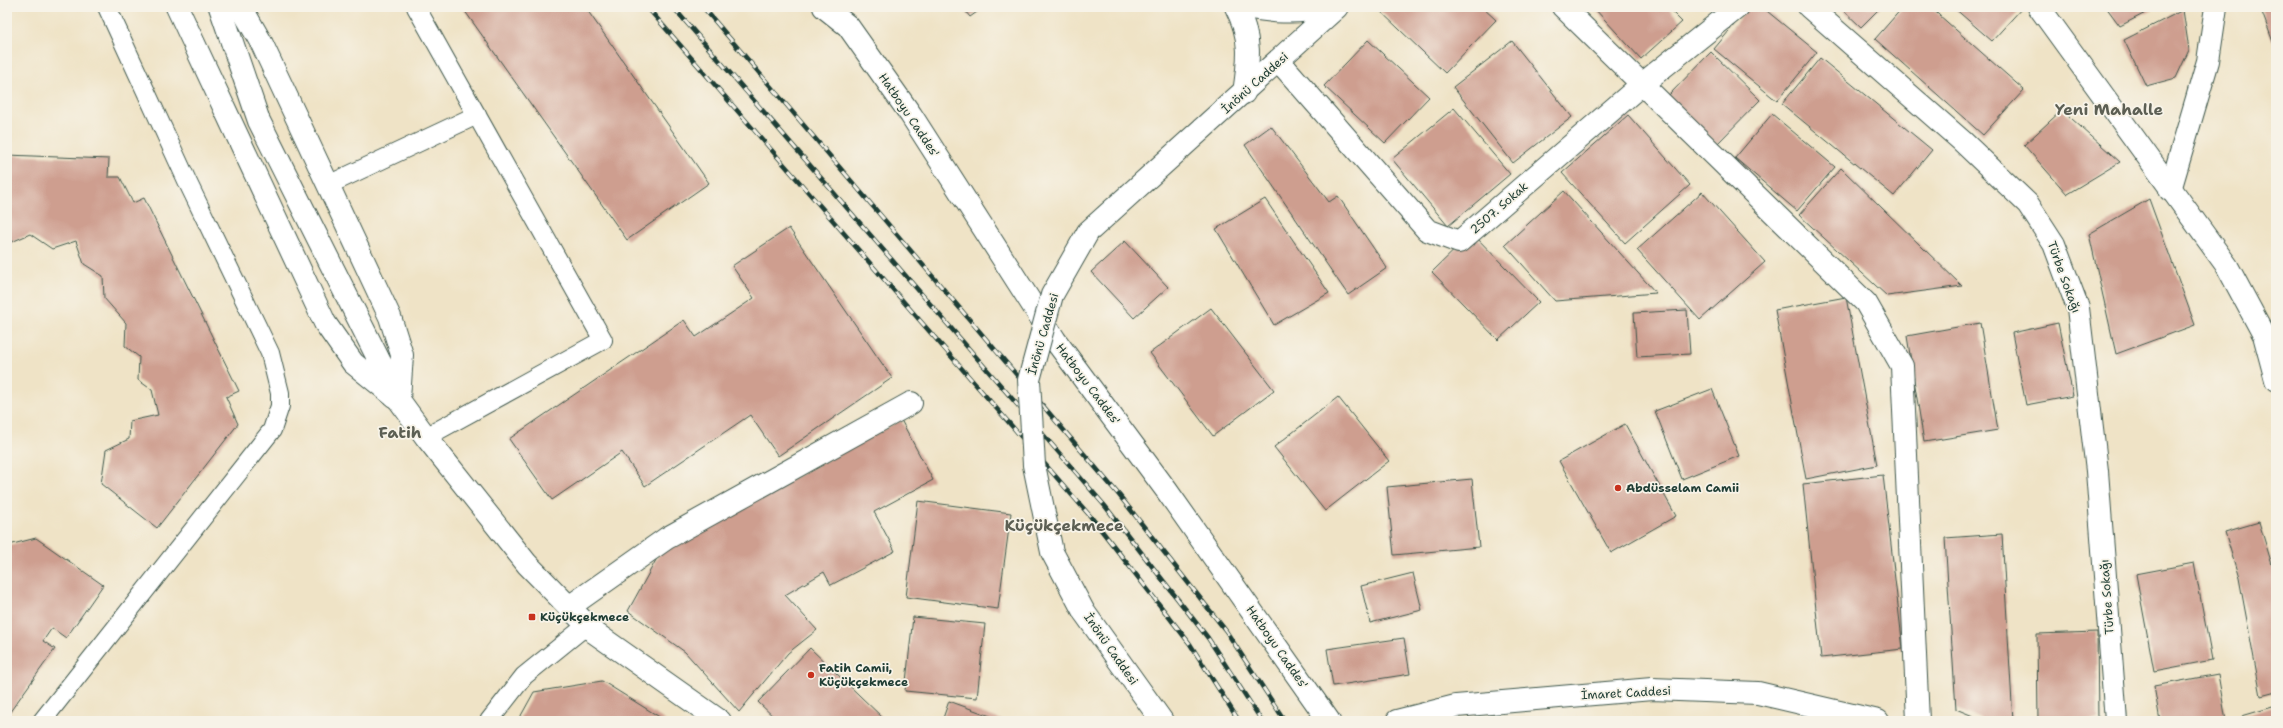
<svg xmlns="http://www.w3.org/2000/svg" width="2283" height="728" font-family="'Shantell Sans',sans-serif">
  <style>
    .building { fill: #ce9e8f }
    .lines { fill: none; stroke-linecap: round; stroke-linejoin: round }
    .lane-casing { stroke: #3e564a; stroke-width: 20 }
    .street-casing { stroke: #3e564a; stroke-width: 24 }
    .secondary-casing { stroke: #3e564a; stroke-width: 24 }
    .lane { stroke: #fff; stroke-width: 18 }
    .street { stroke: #fff; stroke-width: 22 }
    .secondary { stroke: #fff; stroke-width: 22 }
    .rail-casing { stroke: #1f3d34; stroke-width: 4.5 }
    .rail { stroke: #f7f3e8; stroke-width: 3; stroke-dasharray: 9; stroke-linecap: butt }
    .secondary-bridge-casing { stroke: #3e564a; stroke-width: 24; stroke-linecap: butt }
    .secondary-bridge { stroke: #fff; stroke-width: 22 }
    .poi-dot { fill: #c8321e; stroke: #f7f3e8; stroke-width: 1.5 }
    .labels { text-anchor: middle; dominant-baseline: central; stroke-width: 3.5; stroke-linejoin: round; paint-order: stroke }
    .street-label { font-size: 12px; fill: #1f3d34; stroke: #f7f3e8 }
    .poi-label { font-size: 12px; font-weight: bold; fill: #1f3d34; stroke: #f7f3e8; text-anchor: start }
    .district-label { font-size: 16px; font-weight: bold; fill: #5c5f54; stroke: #f7f3e8 }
  </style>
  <rect width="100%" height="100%" fill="#f7f3e8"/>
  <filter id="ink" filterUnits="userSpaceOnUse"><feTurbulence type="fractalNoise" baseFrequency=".025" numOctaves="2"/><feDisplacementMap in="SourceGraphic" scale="8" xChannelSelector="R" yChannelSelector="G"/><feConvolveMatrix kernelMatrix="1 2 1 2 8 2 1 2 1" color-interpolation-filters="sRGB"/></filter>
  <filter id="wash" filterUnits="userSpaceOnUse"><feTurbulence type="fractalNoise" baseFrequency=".012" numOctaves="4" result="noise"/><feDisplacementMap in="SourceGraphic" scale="16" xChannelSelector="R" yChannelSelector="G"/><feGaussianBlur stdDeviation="0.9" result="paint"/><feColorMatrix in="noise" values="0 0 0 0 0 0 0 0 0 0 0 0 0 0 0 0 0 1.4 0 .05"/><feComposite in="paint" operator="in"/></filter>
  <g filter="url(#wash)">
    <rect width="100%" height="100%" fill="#efe3c6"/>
    <g id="blocks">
      <g class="building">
        <path d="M462,7H585L709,183L627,240Z"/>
        <path d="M962,7H984L970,17Z"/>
        <path d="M1376,7H1482L1496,20L1445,73Z"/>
        <path d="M1593,7H1667L1682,22L1641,59Z"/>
        <path d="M1749,7H1762L1817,52L1777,101L1714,49Z"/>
        <path d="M1840,7H1881L1861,27Z"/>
        <path d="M1903,7H1930L2024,90L1983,135L1875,39Z"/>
        <path d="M1953,7H2023L1992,41Z"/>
        <path d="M2106,7H2157L2120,26Z"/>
        <path d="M2260,7H2276V50Z"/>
        <path d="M2183,10L2189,50L2176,78L2146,86L2124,40Z"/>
        <path d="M1368,40L1429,97L1385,143L1324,86Z"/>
        <path d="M1512,41L1572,117L1513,163L1453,87Z"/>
        <path d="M1711,52L1760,100L1717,144L1668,96Z"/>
        <path d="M1820,58L1932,150L1894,196L1782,104Z"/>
        <path d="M1454,108L1510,174L1448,226L1392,159Z"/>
        <path d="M2062,110L2120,162L2067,194L2024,145Z"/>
        <path d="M1772,114L1835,167L1797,211L1735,158Z"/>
        <path d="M1628,115L1690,185L1625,243L1562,173Z"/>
        <path d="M1271,126L1329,202L1338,196L1387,268L1348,295L1245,145Z"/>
        <path d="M7,155L109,159L108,177H120L133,203L144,198L239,391L226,397L238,424L157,528L101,484L106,450L129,439L130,421L158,415L152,390L138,380L139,357L125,346L126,323L104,298L103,276L84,264L76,241L52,249L30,234L7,244Z"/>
        <path d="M1841,168L1962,286L1887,296L1799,215Z"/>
        <path d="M1564,191L1656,293L1555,301L1505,245Z"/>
        <path d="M1702,192L1765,262L1700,320L1637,250Z"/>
        <path d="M1265,199L1329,293L1274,325L1216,229Z"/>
        <path d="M2149,199L2195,325L2116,354L2089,234Z"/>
        <path d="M789,228L892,378L778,456L750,415L645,486L622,452L552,500L509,439L684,320L696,337L754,298L732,266Z"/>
        <path d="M1472,233L1539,302L1498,340L1432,272Z"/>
        <path d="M1125,241L1168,287L1134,318L1091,272Z"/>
        <path d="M1846,297L1877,465L1806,479L1775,310Z"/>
        <path d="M1211,308L1274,390L1213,436L1150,353Z"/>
        <path d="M1687,310L1690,354L1637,357L1634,313Z"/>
        <path d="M1980,323L1998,430L1924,442L1907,336Z"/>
        <path d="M2058,323L2073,396L2026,405L2012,333Z"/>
        <path d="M1712,389L1739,456L1682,479L1655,411Z"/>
        <path d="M1338,397L1389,461L1325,511L1274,447Z"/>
        <path d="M901,420L933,480L874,512L895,551L831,585L824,572L785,595L817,630L788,653L739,712L685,652L628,611L662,549Z"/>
        <path d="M1625,424L1676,516L1611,553L1559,461Z"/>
        <path d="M1883,475L1903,649L1821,658L1803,484Z"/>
        <path d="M1472,479L1479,547L1394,555L1387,487Z"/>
        <path d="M918,501L1011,513L998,609L906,597Z"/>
        <path d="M2259,522L2273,568L2276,567V692L2261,696L2239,578L2225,532Z"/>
        <path d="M2002,534L2013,721H1985L1956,709L1945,538Z"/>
        <path d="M36,538L103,585L66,638L52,628L43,641L55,649L7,716V574L9,573V545Z"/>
        <path d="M2194,563L2212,660L2154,671L2136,574Z"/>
        <path d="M1413,573L1422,610L1370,623L1361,586Z"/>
        <path d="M913,617L985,624L977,698L905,691Z"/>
        <path d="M2097,632L2098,721H2038L2037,634Z"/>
        <path d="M1404,638L1410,674L1333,686L1327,649Z"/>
        <path d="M810,648L884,719L882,721H778L758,702Z"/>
        <path d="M2218,674L2226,721H2160L2154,686Z"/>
        <path d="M602,681L666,721H518L534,692Z"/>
        <path d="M949,701L1004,721H942Z"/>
        <path d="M2276,706V721H2243L2242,716Z"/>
      </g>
    </g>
  </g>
  <g filter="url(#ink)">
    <use href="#blocks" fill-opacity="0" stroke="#3e564a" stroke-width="1"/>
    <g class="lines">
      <defs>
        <g id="lane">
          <path d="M416,7L603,340L426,437"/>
          <path d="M328,185L477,115"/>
          <path d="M42,721L272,430L280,406V393L270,353L189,185L107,7"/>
          <path d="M489,721L524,676L587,625"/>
        </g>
        <g id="street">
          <path d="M1563,7L1866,303L1902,366L1918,721"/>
          <path d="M1809,7L1962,141L2028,204L2054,244L2078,308L2097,471L2116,721"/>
          <path d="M2039,7L2227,266L2264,335L2276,380"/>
          <path d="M1279,61L1427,230L1459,242L1641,85L1738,7"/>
          <path d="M2170,190L2208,61L2216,7"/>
          <path d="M569,607L667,538L911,403"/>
        </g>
        <g id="secondary">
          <path d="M177,7L325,323L353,363L395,397"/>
          <path d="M220,7L259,121L399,400L426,437L527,564L569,607L595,633L720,721"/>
          <path d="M241,7L262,44L390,317L402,355L399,399"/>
          <path d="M824,7L848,26L911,115L1055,340L1167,491L1329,721"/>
          <path d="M1236,7C1252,38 1249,60 1244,93"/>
          <path d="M1243,7C1268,11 1298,15 1323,7"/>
          <path d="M1088,232L1337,7"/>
          <path d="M1084,612L1162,721"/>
          <path d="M1397,721L1456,706L1652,689L1758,693L1878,721"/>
        </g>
      </defs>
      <use href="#lane" class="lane-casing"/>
      <use href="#street" class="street-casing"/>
      <use href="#secondary" class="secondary-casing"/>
      <use href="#lane" class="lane"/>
      <use href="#street" class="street"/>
      <use href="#secondary" class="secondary"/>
      <defs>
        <g id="rail">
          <path d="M647,7L1091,517L1190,644L1239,721"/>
          <path d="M673,7L1105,506L1208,638L1262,721"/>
          <path d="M703,7L1119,495L1226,631L1285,721"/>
        </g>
      </defs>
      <use href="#rail" class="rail-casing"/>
      <use href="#rail" class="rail"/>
      <defs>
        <path id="secondary-bridge" d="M1084,612L1052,552L1034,465L1029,380L1052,295L1088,232"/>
      </defs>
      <use href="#secondary-bridge" class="secondary-bridge-casing"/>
      <use href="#secondary-bridge" class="secondary-bridge"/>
    </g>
  </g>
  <g class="poi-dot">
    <circle cx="1618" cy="488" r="4"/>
    <rect x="528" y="613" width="8" height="8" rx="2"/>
    <circle cx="811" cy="675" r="4"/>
  </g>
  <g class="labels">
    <g class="street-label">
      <text transform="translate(1255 83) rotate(-42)">İnönü Caddesi</text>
      <text transform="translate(909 115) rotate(56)">Hatboyu Caddes'</text>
      <text transform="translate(1499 208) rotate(-41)">2507. Sokak</text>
      <text transform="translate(2064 277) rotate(70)">Türbe Sokağı</text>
      <text transform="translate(1043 334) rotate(-74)">İnönü Caddesi</text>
      <text transform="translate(1088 384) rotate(53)">Hatboyu Caddes'</text>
      <text transform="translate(2107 597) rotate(-94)">Türbe Sokağı</text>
      <text transform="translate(1277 647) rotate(55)">Hatboyu Caddes'</text>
      <text transform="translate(1111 649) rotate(55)">İnönü Caddesi</text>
      <text transform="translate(1626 693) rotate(-3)">İmaret Caddesi</text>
    </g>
    <g class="poi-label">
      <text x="1626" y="488">Abdüsselam Camii</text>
      <text x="540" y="617">Küçükçekmece</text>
      <text x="819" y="668">Fatih Camii,<tspan x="819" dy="14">Küçükçekmece</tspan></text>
    </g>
    <g class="district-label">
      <text x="2109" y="109">Yeni Mahalle</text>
      <text x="400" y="432">Fatih</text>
      <text x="1064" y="525">Küçükçekmece</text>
    </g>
  </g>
  <rect width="2283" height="728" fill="none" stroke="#f7f3e8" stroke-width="24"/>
</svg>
